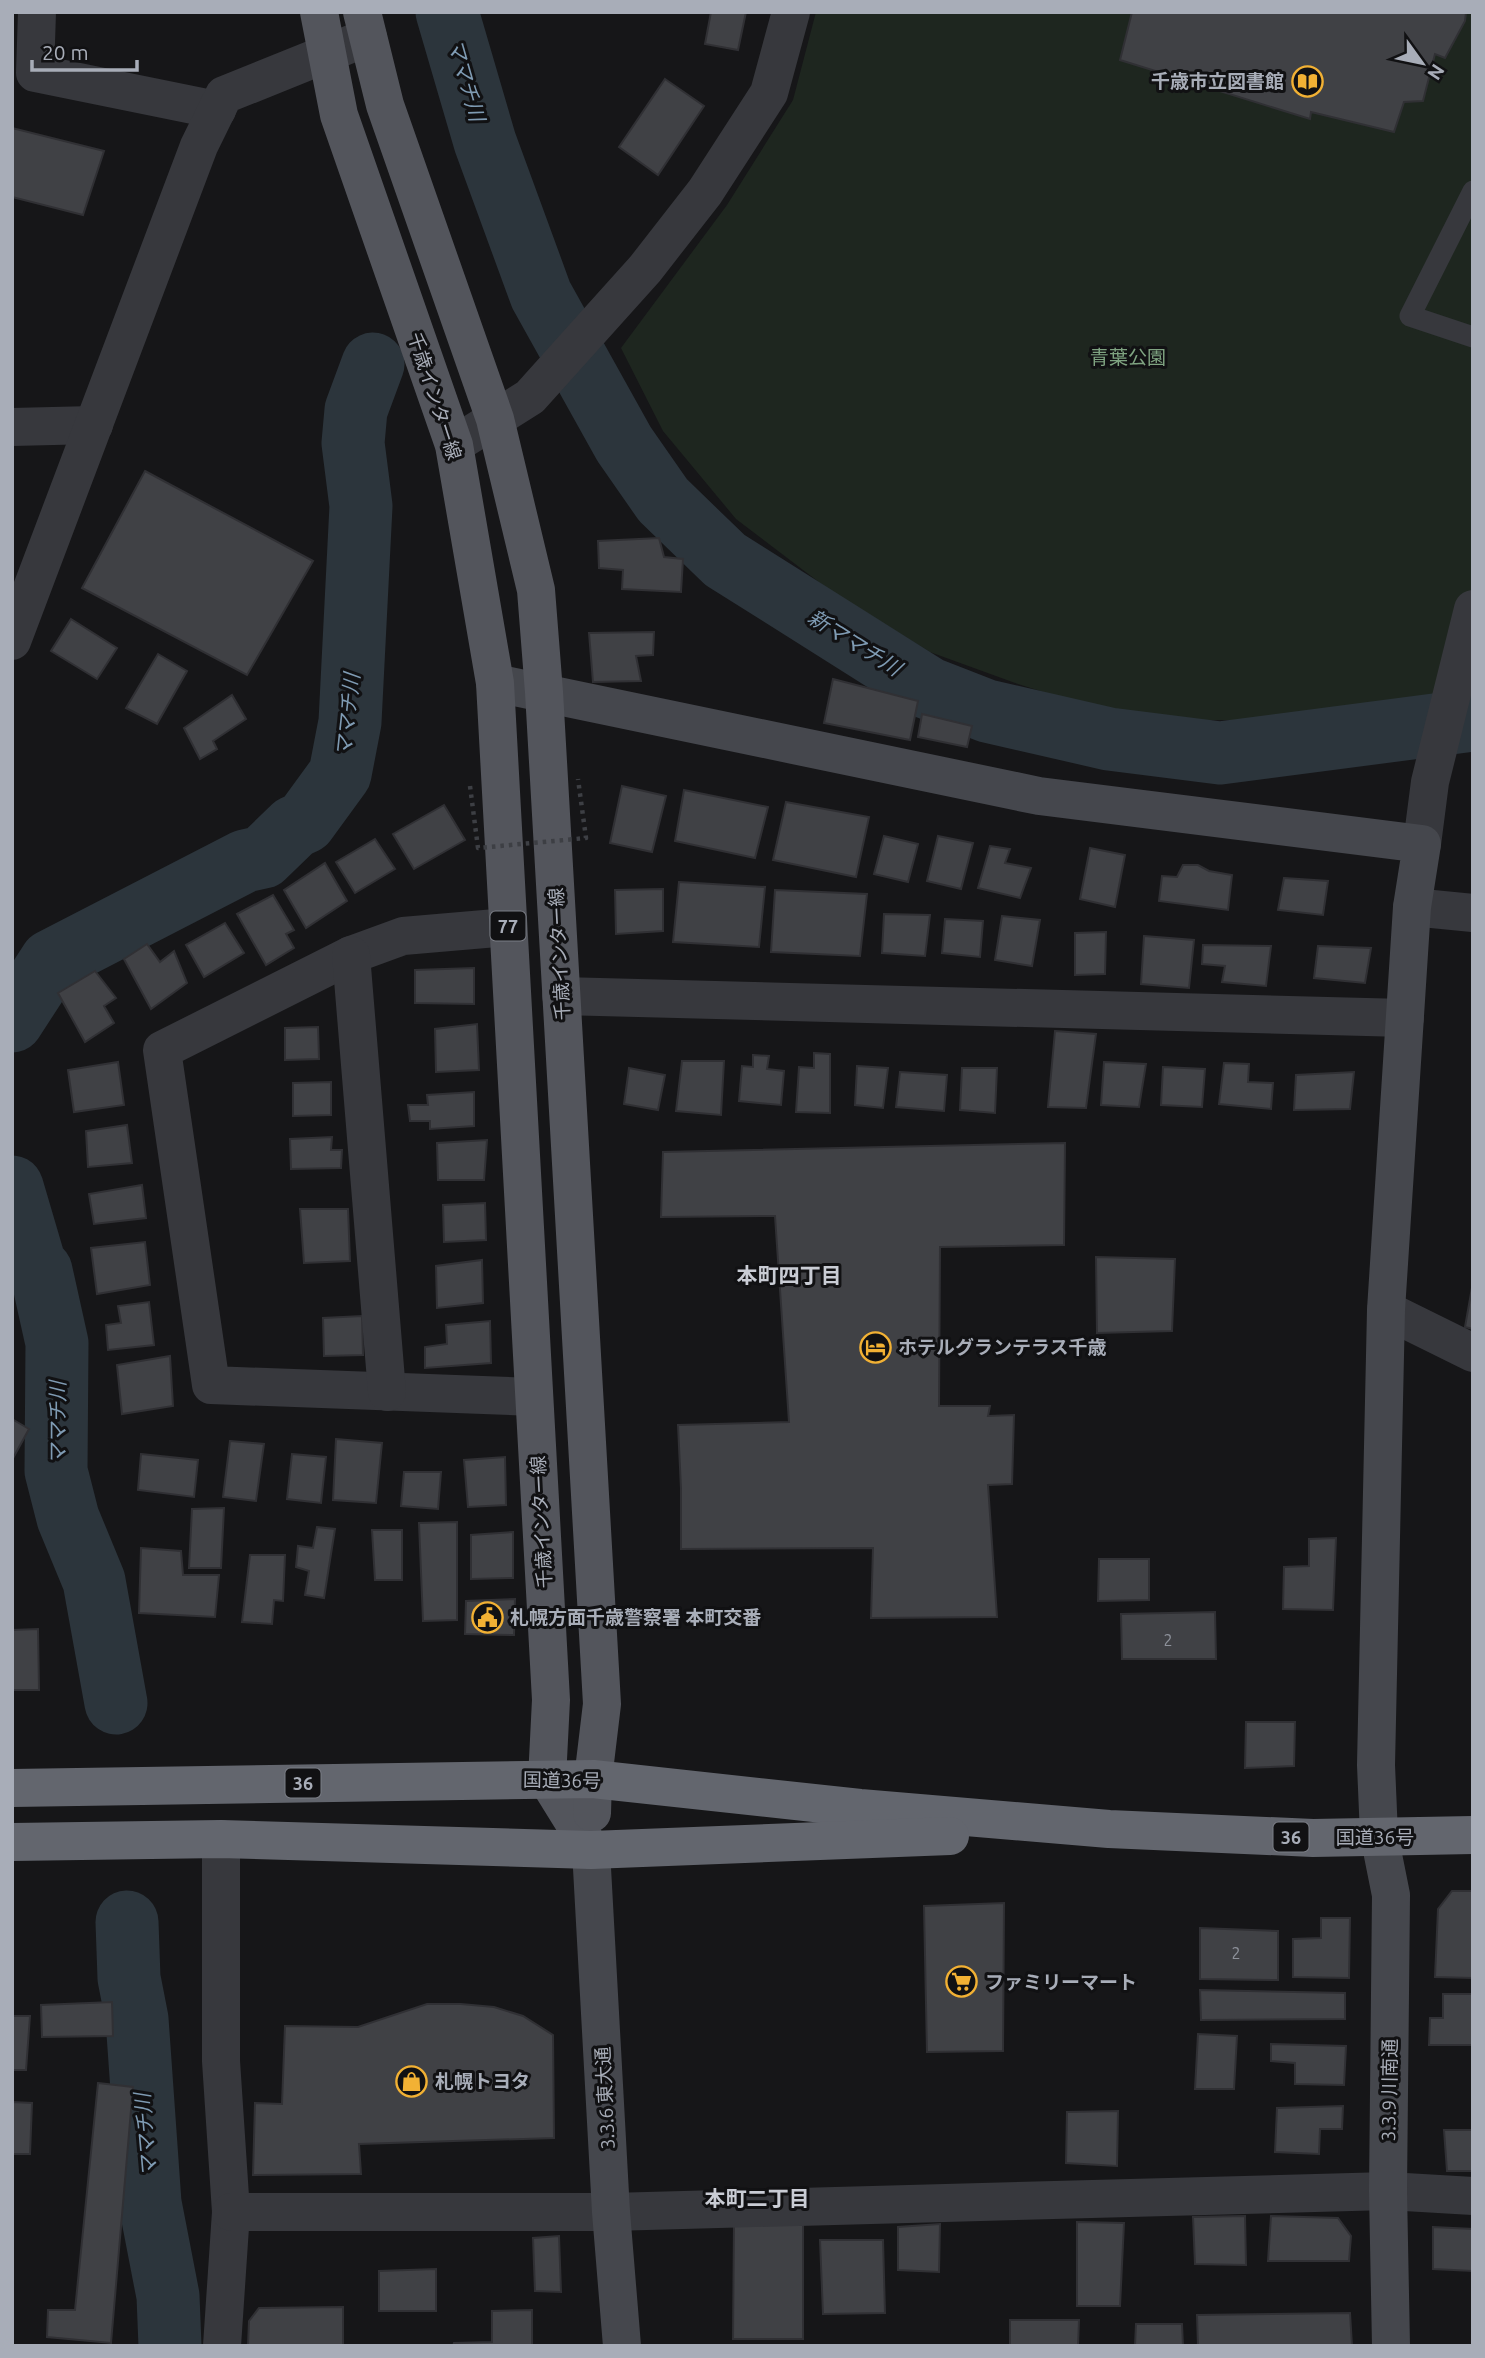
<svg xmlns="http://www.w3.org/2000/svg" width="1485" height="2358" font-family="Ubuntu,'Noto Sans JP',sans-serif">
  <style>
    .green { fill: #1e261f }
    .lines { fill: none; stroke-linecap: round; stroke-linejoin: round }
    .river { stroke: #2c353c; stroke-width: 63 }
    .building { fill: #404145; stroke: #303034; stroke-width: 2 }
    .lane { stroke: #37383d; stroke-width: 21 }
    .street { stroke: #37383d; stroke-width: 38 }
    .secondary { stroke: #45474d; stroke-width: 38 }
    .primary { stroke: #53555c; stroke-width: 38 }
    .highway { stroke: #63666e; stroke-width: 38 }
    .path-bridge { stroke: #3d3f44; stroke-width: 4.5; stroke-dasharray: 3.5 5; stroke-linecap: butt }
    .labels { text-anchor: middle; dominant-baseline: central; stroke-width: 6; stroke-linejoin: round; paint-order: stroke }
    .number-label { font-size: 16px; fill: #8e929b }
    .shield { fill: #111113; stroke: #7b7e86; stroke-width: 2 }
    .shield-label { font-size: 18px; font-weight: bold; fill: #a8adb8 }
    .poi-label { font-size: 19px; font-weight: bold; fill: #a8adb8; stroke: #111113; text-anchor: start }
    .park-label { font-size: 19px; fill: #7fa381; stroke: #111113 }
    .street-label { font-size: 19px; fill: #a8adb8; stroke: #111113 }
    .water-label { font-size: 21px; font-style: italic; fill: #7f9bb3; stroke: #111113 }
    .neighbourhood-label { font-size: 21px; font-weight: bold; fill: #c9ccd4; stroke: #111113 }
  </style>
  <rect width="100%" height="100%" fill="#161618"/>
  <path class="green" d="M816,12H1473V726L1245,720H1133L1018,684L930,652L828,589L736,519L663,431L621,348L727,205L793,100Z"/>
  <g class="lines">
    <g class="river">
      <path d="M447,12L485,142L541,295L624,444L663,500L725,560L928,688L987,711L1109,739L1220,753L1473,720"/>
      <path d="M12,1021L51,961L245,861L263,857L294,827L305,822L340,774L350,722L361,506L353,443L356,410L373,364"/>
      <path d="M12,1187L37,1272L41,1271L57,1343L56,1471L68,1518L94,1581L116,1703"/>
      <path d="M127,1922L129,1978L137,2019L150,2203L168,2296L170,2346"/>
    </g>
  </g>
  <g class="building">
    <path d="M711,12H746L738,50L705,44Z"/>
    <path d="M1132,12H1466L1465,21L1445,58L1435,54L1423,101L1404,102L1394,132L1311,112L1310,119L1120,60Z"/>
    <path d="M665,79L704,106L658,175L619,147Z"/>
    <path d="M12,128L104,151L83,215L12,197Z"/>
    <path d="M145,471L313,561L247,675L82,588Z"/>
    <path d="M659,538L664,557L683,559L681,592L622,589L623,570L599,568L598,541Z"/>
    <path d="M71,619L117,648L97,679L51,651Z"/>
    <path d="M654,632L653,655L636,656L641,681L593,682L589,633Z"/>
    <path d="M158,654L187,671L157,724L126,708Z"/>
    <path d="M833,679L918,701L910,740L824,723Z"/>
    <path d="M232,695L246,719L213,741L217,749L200,759L184,728Z"/>
    <path d="M922,714L972,726L967,747L918,737Z"/>
    <path d="M622,786L666,796L652,852L610,843Z"/>
    <path d="M684,790L768,807L755,858L675,841Z"/>
    <path d="M786,802L869,817L856,877L773,860Z"/>
    <path d="M444,805L465,840L414,869L393,834Z"/>
    <path d="M884,836L918,844L908,882L874,874Z"/>
    <path d="M938,836L973,843L961,889L927,881Z"/>
    <path d="M375,839L395,869L355,893L336,862Z"/>
    <path d="M990,846L1010,849L1005,863L1031,868L1020,898L978,888Z"/>
    <path d="M1090,848L1125,855L1115,907L1080,899Z"/>
    <path d="M325,863L347,901L306,928L284,890Z"/>
    <path d="M1183,865H1198L1209,871L1232,875L1228,910L1159,901L1162,876L1177,877Z"/>
    <path d="M1284,878L1328,881L1323,915L1278,910Z"/>
    <path d="M679,882L765,887L759,947L673,942Z"/>
    <path d="M663,889V931L616,934L615,890Z"/>
    <path d="M775,890L867,894L860,956L771,952Z"/>
    <path d="M273,895L294,930L286,934L294,948L266,965L237,914Z"/>
    <path d="M884,914L930,915L925,956L882,953Z"/>
    <path d="M1002,916L1040,920L1032,966L995,960Z"/>
    <path d="M945,919L983,921L980,957L942,953Z"/>
    <path d="M225,923L244,953L204,977L186,945Z"/>
    <path d="M1106,932L1105,974L1075,975V933Z"/>
    <path d="M1144,936L1194,940L1189,988L1141,984Z"/>
    <path d="M147,944L160,962L174,951L187,983L151,1009L124,959Z"/>
    <path d="M1203,945L1271,946L1266,986L1222,982L1225,966L1202,964Z"/>
    <path d="M1318,946L1371,948L1365,983L1314,978Z"/>
    <path d="M474,968V1004L415,1003V970Z"/>
    <path d="M95,971L116,998L104,1006L114,1023L85,1042L58,993Z"/>
    <path d="M477,1024L479,1070L436,1072L435,1029Z"/>
    <path d="M318,1027L319,1059L285,1060V1028Z"/>
    <path d="M1055,1031L1096,1034L1086,1108L1048,1107Z"/>
    <path d="M814,1053L830,1054V1113L796,1112L799,1067L814,1068Z"/>
    <path d="M753,1055L769,1056L767,1069L784,1071L781,1105L739,1101L742,1066L753,1067Z"/>
    <path d="M682,1061H724L721,1115L676,1111Z"/>
    <path d="M118,1062L124,1105L74,1112L68,1070Z"/>
    <path d="M1104,1062L1146,1064L1139,1107L1101,1105Z"/>
    <path d="M1224,1063L1249,1064L1248,1082L1273,1083L1271,1109L1219,1104Z"/>
    <path d="M857,1066L888,1068L883,1108L855,1105Z"/>
    <path d="M1163,1067L1205,1069L1202,1107L1161,1105Z"/>
    <path d="M629,1068L665,1075L658,1110L624,1104Z"/>
    <path d="M962,1068H997L995,1113L960,1110Z"/>
    <path d="M900,1072L947,1075L944,1111L896,1107Z"/>
    <path d="M1354,1072L1350,1109L1294,1110L1296,1075Z"/>
    <path d="M331,1082V1115L293,1116V1083Z"/>
    <path d="M474,1092V1126L430,1129V1121H410L408,1105H428L427,1095Z"/>
    <path d="M127,1125L132,1163L88,1167L86,1131Z"/>
    <path d="M332,1137L331,1150H342L341,1168L291,1169L290,1139Z"/>
    <path d="M487,1140L484,1180H438L437,1143Z"/>
    <path d="M1065,1143L1064,1245L940,1247L939,1406H990L988,1416L1014,1415L1012,1484L988,1485L997,1617L871,1618L873,1548L681,1549V1489L678,1425L789,1422L775,1216L661,1217L663,1152Z"/>
    <path d="M142,1185L146,1218L94,1224L89,1194Z"/>
    <path d="M485,1203L486,1240L444,1242L443,1205Z"/>
    <path d="M300,1209H348L350,1261L304,1263Z"/>
    <path d="M145,1242L150,1285L97,1294L91,1248Z"/>
    <path d="M1096,1257L1175,1259L1172,1331L1097,1333Z"/>
    <path d="M482,1260L483,1303L437,1308L436,1266Z"/>
    <path d="M1473,1282V1329L1465,1327Z"/>
    <path d="M149,1302L154,1345L108,1350L106,1325L121,1323L118,1306Z"/>
    <path d="M362,1316L363,1355L324,1356L323,1318Z"/>
    <path d="M490,1321L491,1363L425,1368V1347L447,1344L446,1325Z"/>
    <path d="M170,1356L173,1406L122,1414L117,1365Z"/>
    <path d="M12,1419L29,1429L12,1460Z"/>
    <path d="M336,1439L382,1443L376,1503L333,1500Z"/>
    <path d="M230,1441L264,1444L256,1501L223,1497Z"/>
    <path d="M141,1454L198,1460L194,1497L138,1490Z"/>
    <path d="M292,1454L326,1457L321,1503L287,1499Z"/>
    <path d="M505,1457L506,1505L468,1507L464,1460Z"/>
    <path d="M404,1472H441L438,1509L401,1506Z"/>
    <path d="M224,1508L221,1568H189L192,1509Z"/>
    <path d="M457,1522V1620L423,1621L419,1523Z"/>
    <path d="M317,1527L335,1529L324,1598L305,1595L309,1571L296,1567L298,1546L313,1548Z"/>
    <path d="M372,1530H402V1580H375Z"/>
    <path d="M513,1532V1578L471,1579V1535Z"/>
    <path d="M1336,1538L1333,1610L1283,1609L1284,1567L1309,1566V1539Z"/>
    <path d="M141,1548L181,1551L183,1575H219L215,1617L139,1613Z"/>
    <path d="M250,1555H285L283,1601L274,1600L272,1624L242,1622Z"/>
    <path d="M1099,1559H1149V1600L1098,1601Z"/>
    <path d="M515,1599L514,1635L465,1634L466,1601Z"/>
    <path d="M1215,1612L1216,1659H1122L1121,1614Z"/>
    <path d="M38,1629L39,1690H12V1630Z"/>
    <path d="M1246,1722H1295L1294,1766L1245,1768Z"/>
    <path d="M1452,1891H1473V1978L1435,1977L1438,1909Z"/>
    <path d="M1004,1903L1003,2051L927,2052L924,1906Z"/>
    <path d="M1321,1918H1350L1349,1978L1293,1977V1939L1321,1938Z"/>
    <path d="M1200,1928L1278,1931V1980L1200,1979Z"/>
    <path d="M1200,1990L1345,1993V2019L1201,2020Z"/>
    <path d="M1443,1994H1473V2045H1429L1430,2018H1443Z"/>
    <path d="M112,2002L113,2036L42,2037L41,2005Z"/>
    <path d="M427,2004H461L494,2007L523,2016L553,2035L554,2138L359,2144L361,2174L253,2175L255,2103L282,2104L285,2026L358,2027Z"/>
    <path d="M12,2016H30L26,2070H12Z"/>
    <path d="M1198,2034L1237,2036L1234,2089H1195Z"/>
    <path d="M1271,2044L1346,2046L1344,2085L1295,2084V2063L1271,2061Z"/>
    <path d="M98,2083L133,2087L111,2343L47,2337L48,2310H75Z"/>
    <path d="M12,2102L32,2103L30,2154H12Z"/>
    <path d="M1343,2106L1342,2129H1320L1319,2154L1275,2152L1277,2108Z"/>
    <path d="M1118,2111L1117,2166L1066,2163L1067,2112Z"/>
    <path d="M1444,2130H1473V2171H1447Z"/>
    <path d="M1245,2216L1246,2265L1195,2264L1193,2217Z"/>
    <path d="M1271,2216L1338,2218L1351,2236L1349,2261H1268Z"/>
    <path d="M1077,2222L1124,2223L1120,2306H1077Z"/>
    <path d="M734,2224L803,2225V2339H733Z"/>
    <path d="M940,2224L939,2272L898,2270V2227Z"/>
    <path d="M1433,2227L1473,2229V2271L1433,2269Z"/>
    <path d="M559,2236L561,2292L535,2291L533,2238Z"/>
    <path d="M820,2240H883L885,2313L823,2314Z"/>
    <path d="M436,2269V2311H379V2271Z"/>
    <path d="M343,2307V2346H248L249,2321L259,2308Z"/>
    <path d="M532,2310V2346H453L454,2343L492,2342V2311Z"/>
    <path d="M1350,2313L1352,2346H1198L1197,2315Z"/>
    <path d="M1010,2320H1079L1078,2346H1010Z"/>
    <path d="M1136,2324H1182L1183,2346H1135Z"/>
  </g>
  <g class="lines">
    <path class="lane" d="M1473,191L1410,316L1473,337"/>
    <g class="street">
      <path d="M37,12L35,73L217,110"/>
      <path d="M12,427L94,425"/>
      <path d="M454,445L530,397L645,269L705,192L769,93L791,12"/>
      <path d="M12,641L199,146L224,95L368,37"/>
      <path d="M1422,844L1430,782L1473,609"/>
      <path d="M1412,907L1473,913"/>
      <path d="M508,927L403,936L351,955L162,1050L211,1385L534,1397"/>
      <path d="M351,955L387,1392"/>
      <path d="M561,996L1405,1018"/>
      <path d="M1386,1310L1473,1353"/>
      <path d="M221,1839V2061L231,2212L222,2346"/>
      <path d="M231,2212H611L1388,2191L1473,2196"/>
    </g>
    <g class="secondary">
      <path d="M495,683L1039,796L1422,844L1412,907L1386,1310L1376,1765L1379,1835L1391,1895L1388,2191L1391,2346"/>
      <path d="M591,1850L611,2212L622,2346"/>
    </g>
    <g class="primary">
      <path d="M319,12L339,115L454,445L495,683L551,1700L547,1779L591,1850"/>
      <path d="M362,12L385,105L495,419L536,590L544,692L602,1704L593,1779L592,1813"/>
    </g>
    <g class="highway">
      <path d="M12,1788L593,1779L860,1808L1109,1829L1313,1838L1473,1835"/>
      <path d="M12,1842L221,1839L591,1850L950,1836"/>
    </g>
    <path class="path-bridge" d="M470,786L478,848L586,838L578,779"/>
  </g>
  <defs>
    <symbol id="library-ring" viewBox="-11 -11 22 22"><circle r="9.5" fill="#111113" stroke="#f2b134" stroke-width="1.5"/><path d="M-6-4Q-3-5.5-.7-3.5V5Q-3 3-6 4ZM6-4Q3-5.5 .7-3.5V5Q3 3 6 4Z" fill="#f2b134"/></symbol>
    <symbol id="hotel-ring" viewBox="-11 -11 22 22"><circle r="9.5" fill="#111113" stroke="#f2b134" stroke-width="1.5"/><path d="M-6-4.5h1.5V1H6V5H4.5V3h-9V5H-6ZM-4 0a1.8 1.8 0 1 1 3.6 0ZM.5 0V-2.5h3Q6-2.5 6 0Z" fill="#f2b134"/></symbol>
    <symbol id="civic-ring" viewBox="-11 -11 22 22"><circle r="9.5" fill="#111113" stroke="#f2b134" stroke-width="1.5"/><path d="M-.6-6.5H3V-4.5H.6V-3L4-1V1h2V6H-6V1h2V-1L-.6-3ZM-1.2 2.5V6h2.4V2.5Z" fill="#f2b134"/></symbol>
    <symbol id="supermarket-ring" viewBox="-11 -11 22 22"><circle r="9.5" fill="#111113" stroke="#f2b134" stroke-width="1.5"/><path d="M-6-5.5h2.5l.6 2H6L4.5 2H-2.5L-4.4-4H-6ZM-1.5 3.2a1.3 1.3 0 1 0 .1 0ZM3 3.2a1.3 1.3 0 1 0 .1 0Z" fill="#f2b134"/></symbol>
    <symbol id="shop-ring" viewBox="-11 -11 22 22"><circle r="9.5" fill="#111113" stroke="#f2b134" stroke-width="1.5"/><path d="M-5-2.5h2.3a2.7 3.5 0 0 1 5.4 0H5L5.5 6h-11ZM-1.5-2.5h3a1.5 2.3 0 0 0-3 0Z" fill="#f2b134"/></symbol>
  </defs>
  <g fill-rule="evenodd">
    <use href="#library-ring" x="1290" y="64" width="35" height="35"/>
    <use href="#hotel-ring" x="858" y="1330" width="35" height="35"/>
    <use href="#civic-ring" x="470" y="1600" width="35" height="35"/>
    <use href="#supermarket-ring" x="944" y="1964" width="35" height="35"/>
    <use href="#shop-ring" x="394" y="2064" width="35" height="35"/>
  </g>
  <g class="labels">
    <g class="number-label">
      <text x="1168" y="1640">2</text>
      <text x="1236" y="1953">2</text>
    </g>
    <g class="shield">
      <rect x="490.5" y="911.5" width="35" height="29" rx="5"/>
      <rect x="285.5" y="1768.5" width="35" height="29" rx="5"/>
      <rect x="1273.5" y="1822.5" width="35" height="29" rx="5"/>
    </g>
    <g class="shield-label">
      <text x="508" y="926">77</text>
      <text x="303" y="1783">36</text>
      <text x="1291" y="1837">36</text>
    </g>
    <g class="poi-label">
      <text x="1284" y="81" text-anchor="end">千歳市立図書館</text>
      <text x="898" y="1347">ホテルグランテラス千歳</text>
      <text x="510" y="1617">札幌方面千歳警察署 本町交番</text>
      <text x="985" y="1982">ファミリーマート</text>
      <text x="435" y="2081">札幌トヨタ</text>
    </g>
    <g class="park-label">
      <text x="1128" y="357">青葉公園</text>
    </g>
    <g class="street-label">
      <text transform="translate(435 396) rotate(72)">千歳インター線</text>
      <text transform="translate(559 954) rotate(-93)">千歳インター線</text>
      <text transform="translate(541 1522) rotate(-93)">千歳インター線</text>
      <text transform="translate(562 1780) rotate(1)">国道36号</text>
      <text x="1375" y="1837">国道36号</text>
      <text transform="translate(1389 2090) rotate(-89)">3.3.9 川南通</text>
      <text transform="translate(605 2098) rotate(-93)">3.3.6 東大通</text>
    </g>
    <g class="water-label">
      <text transform="translate(467 80) rotate(74)">ママチ川</text>
      <text transform="translate(855 642) rotate(32)">新ママチ川</text>
      <text transform="translate(347 715) rotate(-84)">ママチ川</text>
      <text transform="translate(57 1423) rotate(-90)">ママチ川</text>
      <text transform="translate(145 2135) rotate(-95)">ママチ川</text>
    </g>
    <g class="neighbourhood-label">
      <text x="789" y="1275">本町四丁目</text>
      <text x="757" y="2198">本町二丁目</text>
    </g>
  </g>
  <rect width="1485" height="2358" fill="none" stroke="#a8adb8" stroke-width="28"/>
  <g transform="translate(1422 63) rotate(123)" stroke="#111113" stroke-width="5" paint-order="stroke">
  <path d="M0-5L12 26L0 18L-12 26Z" fill="#a8adb8"/>
  <text y="-10" font-size="19" font-weight="bold" text-anchor="middle" fill="#a8adb8">N</text>
  </g>
  <path d="M32 60v10h105v-10" fill="none" stroke="#a8adb8" stroke-width="3.5"/>
  <text x="42" y="60" font-size="21" fill="#a8adb8" stroke="#111113" stroke-width="5" paint-order="stroke">20 m</text>
</svg>
